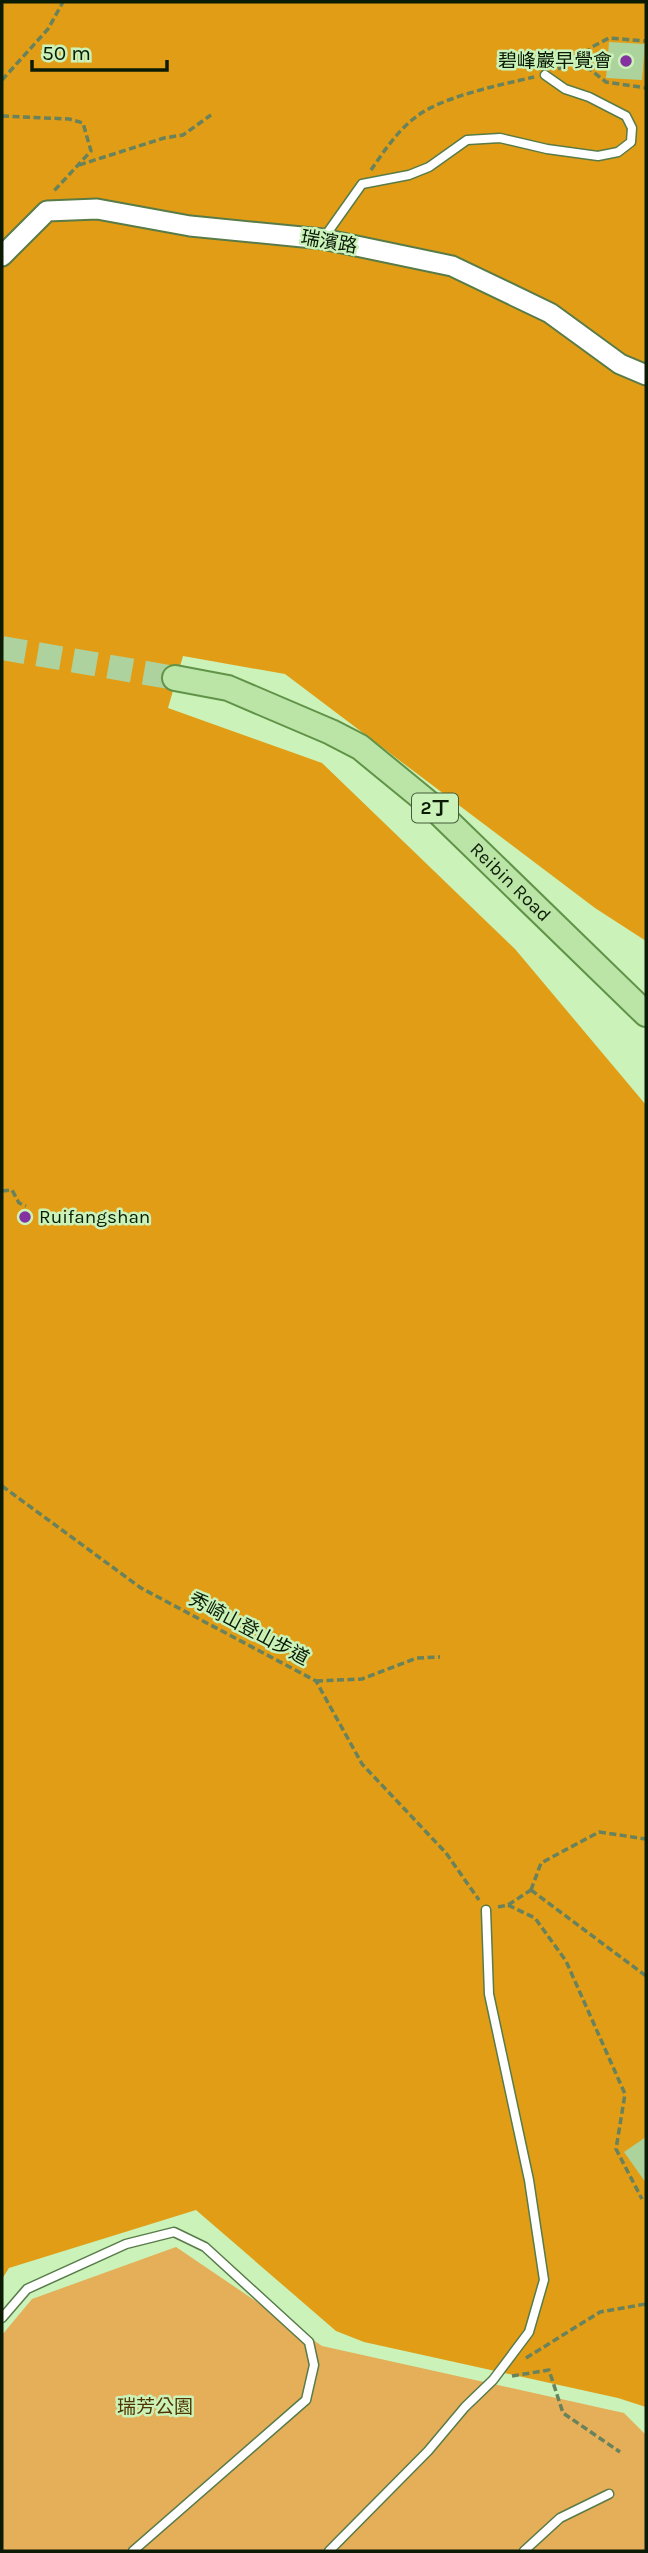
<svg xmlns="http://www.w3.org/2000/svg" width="648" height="2553" font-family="Karla,'Noto Sans TC',sans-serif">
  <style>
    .green { fill: #e5ae59 }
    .forest { fill: #e19d15 }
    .building { fill: #acd39b }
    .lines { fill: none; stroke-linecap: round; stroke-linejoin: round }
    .primary-tunnel { stroke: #aed29e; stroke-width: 24; stroke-dasharray: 24 12; stroke-linecap: butt }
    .service-casing { stroke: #587b48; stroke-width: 11 }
    .tertiary-casing { stroke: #587b48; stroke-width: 23 }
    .primary-casing { stroke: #609348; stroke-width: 28 }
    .path { stroke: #67825c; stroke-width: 3.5; stroke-dasharray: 7 3.5; stroke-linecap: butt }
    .service { stroke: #fff; stroke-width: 8 }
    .tertiary { stroke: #fff; stroke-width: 19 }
    .primary { stroke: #bbe5a7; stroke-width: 24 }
    .poi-dot { fill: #8532a1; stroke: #caf2b9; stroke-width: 2.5 }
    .labels { text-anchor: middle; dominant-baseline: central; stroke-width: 5; stroke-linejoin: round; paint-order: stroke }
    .shield { fill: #caf2b9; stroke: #455c3c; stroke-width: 2 }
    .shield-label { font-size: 18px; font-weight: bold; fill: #0c1b06 }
    .poi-label { font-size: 19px; fill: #0c1b06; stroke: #caf2b9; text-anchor: end }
    .street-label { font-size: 19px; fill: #0c1b06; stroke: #caf2b9 }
    .park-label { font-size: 19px; fill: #503502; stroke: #caf2b9 }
  </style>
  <rect width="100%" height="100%" fill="#caf2b9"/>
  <path class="green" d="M176,2247L322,2346L624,2413L646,2435V2549L644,2551H2V2335L32,2299Z"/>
  <path class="forest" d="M2,2H646V941L595,908L285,674L183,656L168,708L322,763L515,949L646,1105V2407L618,2398L364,2342L336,2331L196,2210L9,2268L2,2279Z"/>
  <g class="building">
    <path d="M609,42L645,44L642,80L606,78Z"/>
    <path d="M646,2137V2183L624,2152Z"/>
  </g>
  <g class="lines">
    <path class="primary-tunnel" d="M2,648L175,678"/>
    <defs>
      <g id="service">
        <path d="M323,239L362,184L409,175L429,167L467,140L500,138L547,149L598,156L618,152L631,142L632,128L626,116L589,97L565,89L545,75"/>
        <path d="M2,2318L27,2289L126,2244L174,2232L205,2247L309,2342L314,2365L306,2400L133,2551"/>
        <path d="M329,2551L428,2451L465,2407L493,2380L529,2332L544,2280L529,2180L489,1994L486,1910"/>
        <path d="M524,2551L560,2518L609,2494"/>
      </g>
      <path id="tertiary" d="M2,256L47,211L97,209L190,226L323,239L452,266L550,313L620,364L646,375"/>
      <g id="primary">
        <path id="s1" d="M175,678L228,688L331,732L360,747L432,806L646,1014"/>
      </g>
    </defs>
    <use href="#service" class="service-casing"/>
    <use href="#tertiary" class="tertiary-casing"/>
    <use href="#primary" class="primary-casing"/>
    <g class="path">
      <path d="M578,60L606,82L646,88"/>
      <path d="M558,69L578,60L592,47L609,38L646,41"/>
      <path d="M2,80L48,29L63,2"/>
      <path d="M2,116L69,119L83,123L91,151L53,192"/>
      <path d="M79,165L164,138L183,135L211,115"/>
      <path d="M371,170C382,154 396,133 412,120C438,97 500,85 534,77"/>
      <path d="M2,1191L12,1190L19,1203L26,1206"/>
      <path d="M2,1486L141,1588L316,1681L362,1764L446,1853L479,1900"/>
      <path d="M316,1681L362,1679L417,1658L440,1657"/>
      <path d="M531,1890L646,1976"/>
      <path d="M531,1890L541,1863L599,1832L646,1839"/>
      <path d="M508,1905L535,1918L566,1961L625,2094L616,2149L642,2199"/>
      <path d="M498,1907L508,1905L531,1890"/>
      <path d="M526,2358L600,2312L646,2304"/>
      <path d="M512,2376L549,2370L563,2413L620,2452"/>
    </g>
    <use href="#service" class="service"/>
    <use href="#tertiary" class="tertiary"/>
    <use href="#primary" class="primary"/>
  </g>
  <g class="poi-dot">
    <circle cx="626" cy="61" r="7"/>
    <circle cx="25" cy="1217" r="7"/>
  </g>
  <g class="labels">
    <rect class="shield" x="412" y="793.5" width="46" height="29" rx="5"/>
    <g class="shield-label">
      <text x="435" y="808">2丁</text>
    </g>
    <g class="poi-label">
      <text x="612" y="61">碧峰巖早覺會</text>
      <text x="39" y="1217" text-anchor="start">Ruifangshan</text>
    </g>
    <g class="street-label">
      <text transform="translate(329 242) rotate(10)">瑞濱路</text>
      <text stroke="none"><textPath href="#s1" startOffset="401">Reibin Road</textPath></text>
      <text transform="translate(249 1629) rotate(28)">秀崎山登山步道</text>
    </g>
    <g class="park-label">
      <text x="155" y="2407">瑞芳公園</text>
    </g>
  </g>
  <rect width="648" height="2553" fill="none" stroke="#0c1b06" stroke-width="7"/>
  <path d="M32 60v10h135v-10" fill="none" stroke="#0c1b06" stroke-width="3.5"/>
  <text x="42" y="60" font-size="21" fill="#0c1b06" stroke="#caf2b9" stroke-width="5" paint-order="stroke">50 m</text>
</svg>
